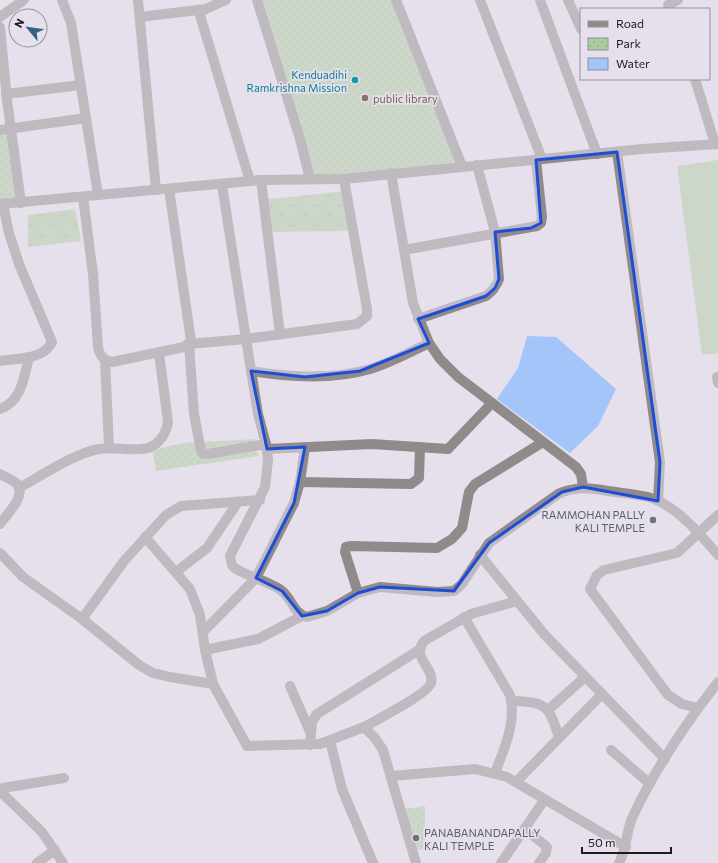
<svg xmlns="http://www.w3.org/2000/svg" width="718" height="863" font-family="Commissioner,sans-serif">
  <style>
    .grass { fill: url(#grass-tufts) }
    .park { fill: url(#park-dots) }
    .garden { fill: #adcda0 }
    .water { fill: #a4c5f9 }
    .lines { fill: none; stroke-linecap: round; stroke-linejoin: round }
    .minor { stroke: #918a8b; stroke-width: 10 }
    .marked { fill: none; stroke: #1d4ed8; stroke-width: 3; stroke-linejoin: round }
    .culture-dot { fill: #0f9aa8; stroke: #e5e0ec; stroke-width: 1.5 }
    .education-dot { fill: #8d6e63; stroke: #e5e0ec; stroke-width: 1.5 }
    .worship-dot { fill: #6b7280; stroke: #e5e0ec; stroke-width: 1.5 }
    .labels { text-anchor: middle; dominant-baseline: central; stroke-width: 3.5; stroke-linejoin: round; paint-order: stroke }
    .culture-label { font-size: 11px; fill: #0d838f; stroke: #e5e0ec; text-anchor: end }
    .education-label { font-size: 11px; fill: #785e54; stroke: #e5e0ec; text-anchor: start }
    .worship-label { font-size: 11px; fill: #5b616d; stroke: #e5e0ec; text-anchor: end }
  </style>
  <defs>
    <pattern id="grass-tufts" width="24" height="20" patternUnits="userSpaceOnUse"><rect width="24" height="20" fill="#adcda0"/><path d="M3 7l-1-3M5 7V3M7 7l1-3M15 17l-1-3M17 17v-4M19 17l1-3" fill="none" stroke="#94af89"/></pattern>
    <pattern id="park-dots" width="8" height="8" patternUnits="userSpaceOnUse"><rect width="8" height="8" fill="#adcda0"/><path d="M2 2h.1M6 6h.1" fill="none" stroke="#94af89" stroke-width="1.8" stroke-linecap="round"/></pattern>
  </defs>
  <rect width="100%" height="100%" fill="#e5e0ec"/>
  <g class="grass">
    <path d="M347,191L351,231L266,232L261,200Z"/>
    <path d="M75,209L81,241L28,247V215Z"/>
  </g>
  <g class="park">
    <path d="M261,0H391C413,58 439,114 462,172L314,184Z"/>
    <path d="M9,131L21,206H0V132Z"/>
    <path d="M255,439L254,447L259,456L156,471L152,450L183,443Z"/>
    <path d="M425,806V849L412,850L403,809Z"/>
  </g>
  <path class="garden" d="M718,160V353L702,355L677,166Z"/>
  <path class="water" d="M527,336L556,337L616,389L598,426L570,453L497,399L518,368Z"/>
  <g class="lines">
    <g class="minor">
      <path d="M62,0L71,23L98,195"/>
      <path d="M138,0L156,190"/>
      <path d="M226,0L199,12L250,181"/>
      <path d="M257,0L300,139L310,179"/>
      <path d="M396,0L462,166"/>
      <path d="M480,0L542,159"/>
      <path d="M540,0L597,154"/>
      <path d="M568,0L581,29"/>
      <path d="M670,9L668,5L678,0"/>
      <path d="M0,17L24,0"/>
      <path d="M140,17L206,9"/>
      <path d="M0,27L7,100L21,203"/>
      <path d="M695,79L715,144"/>
      <path d="M6,94L81,85"/>
      <path d="M0,130L86,118"/>
      <path d="M617,152L660,462L658,501"/>
      <path d="M391,173L413,303L429,343L440,359L458,377L576,467L581,474L583,487"/>
      <path d="M261,180L280,334"/>
      <path d="M222,185L246,339L357,324L367,316V309L344,179"/>
      <path d="M83,197L93,274L98,347C100,356 103,360 112,362L184,347L191,341L169,189"/>
      <path d="M0,204L261,180L344,179L642,149L718,144"/>
      <path d="M404,250L537,226L541,223L542,217L536,160"/>
      <path d="M418,319L486,296C493,291 496,287 499,279L495,232L477,165"/>
      <path d="M105,360L109,447"/>
      <path d="M0,361C17,358 44,360 52,342L19,264L9,233L3,204"/>
      <path d="M251,371C288,377 333,380 370,369C390,363 410,352 429,343"/>
      <path d="M717,377L718,383"/>
      <path d="M0,409C22,401 24,377 29,357"/>
      <path d="M266,444L208,454H203L201,451L194,414L189,344L246,339L258,414L266,444L268,460L265,487L230,556C231,559 231,562 232,565C236,573 272,582 282,591C292,599 293,613 307,617L327,611L358,593L380,587L437,592L454,591L462,584L489,543L558,494C574,486 591,488 608,491C621,493 635,494 648,497C675,504 701,535 718,555"/>
      <path d="M267,449L372,444L448,449L492,403"/>
      <path d="M0,474C5,477 13,480 17,484C27,496 6,515 0,524"/>
      <path d="M300,482L411,484L419,478L420,447"/>
      <path d="M19,488C41,476 75,453 99,449C115,446 133,452 148,448C160,444 166,433 168,422L159,353"/>
      <path d="M145,537L190,589L200,615L205,650"/>
      <path d="M0,553L23,577L82,619L139,665L153,673L170,677L213,684L247,746L320,744L364,727"/>
      <path d="M480,555L544,634L665,759"/>
      <path d="M176,572L207,548L238,502"/>
      <path d="M358,593L345,552L346,547L351,546L437,548L452,539L462,528L469,492L475,484L543,442"/>
      <path d="M464,617L510,695C517,722 504,749 495,773"/>
      <path d="M82,619L124,561L166,515L181,506L260,500"/>
      <path d="M203,632L256,578L294,503L300,482L305,447"/>
      <path d="M213,684L205,650L258,639L302,616"/>
      <path d="M290,686L311,734"/>
      <path d="M511,701C546,702 548,704 559,737"/>
      <path d="M698,708L682,704L668,695L590,589L597,575L604,570L677,553L718,515"/>
      <path d="M548,710L585,677"/>
      <path d="M330,741L342,789L373,863"/>
      <path d="M310,745L312,722L317,714L419,650"/>
      <path d="M611,750L650,784"/>
      <path d="M391,776L475,769L507,777L626,847"/>
      <path d="M516,782L602,694"/>
      <path d="M3,788L64,778"/>
      <path d="M1,792L42,832L63,863"/>
      <path d="M525,829L547,847L546,853L539,863"/>
      <path d="M37,863L55,850"/>
      <path d="M416,863L383,750L375,738L364,727C376,720 428,694 431,683C435,668 411,658 424,641L471,614L517,601"/>
      <path d="M501,863L545,799"/>
      <path d="M619,863C627,848 626,831 633,816C655,769 686,723 718,682"/>
    </g>
  </g>
  <path d="M0 0H718V863H0ZM617,152L660,462L658,501L583,487L562,492L489,543L454,591L380,587L358,593L327,611L302,616L282,591L256,578L294,503L305,447L267,449L251,371L305,377L360,371L429,343L418,319L486,296L495,288L499,279L495,232L531,228L541,223L536,160Z" fill="#e5e0ec" fill-opacity=".55" fill-rule="evenodd"/>
  <path class="marked" d="M617,152L660,462L658,501L583,487L562,492L489,543L454,591L380,587L358,593L327,611L302,616L282,591L256,578L294,503L305,447L267,449L251,371L305,377L360,371L429,343L418,319L486,296L495,288L499,279L495,232L531,228L541,223L536,160Z"/>
  <circle class="culture-dot" cx="355" cy="80" r="4"/>
  <circle class="education-dot" cx="365" cy="98" r="4"/>
  <g class="worship-dot">
    <circle cx="653" cy="520" r="4"/>
    <circle cx="416" cy="838" r="4"/>
  </g>
  <g class="labels">
    <g class="culture-label">
      <text x="347" y="74">Kenduadihi<tspan x="347" dy="13">Ramkrishna Mission</tspan></text>
    </g>
    <g class="education-label">
      <text x="373" y="98">public library</text>
    </g>
    <g class="worship-label">
      <text x="645" y="514">RAMMOHAN PALLY<tspan x="645" dy="13">KALI TEMPLE</tspan></text>
      <text x="424" y="832" text-anchor="start">PANABANANDAPALLY<tspan x="424" dy="13">KALI TEMPLE</tspan></text>
    </g>
  </g>
  <rect x="580" y="8" width="130" height="72" fill="#e5e0ec" stroke="#95919a"/>
  <rect x="588" y="21" width="20" height="6" fill="#918a8b" stroke="#95919a"/>
  <text x="616" y="28" font-size="12" fill="#1c1a1e">Road</text>
  <rect x="588" y="38" width="20" height="12" fill="url(#park-dots)" stroke="#95919a"/>
  <text x="616" y="48" font-size="12" fill="#1c1a1e">Park</text>
  <rect x="588" y="58" width="20" height="12" fill="#a4c5f9" stroke="#95919a"/>
  <text x="616" y="68" font-size="12" fill="#1c1a1e">Water</text>
  <g transform="translate(28 28) rotate(299)"><circle r="19" fill="#e5e0ec" stroke="#95919a"/>
  <path d="M0-3L7 15L0 10L-7 15Z" fill="#316481"/>
  <text y="-6" font-size="11" font-weight="bold" text-anchor="middle" fill="#1c1a1e">N</text>
  </g>
  <path d="M582 847v6h89v-6" fill="none" stroke="#1c1a1e" stroke-width="2"/>
  <text x="588" y="847" font-size="12" fill="#1c1a1e" stroke="#e5e0ec" stroke-width="3" paint-order="stroke">50 m</text>
</svg>
